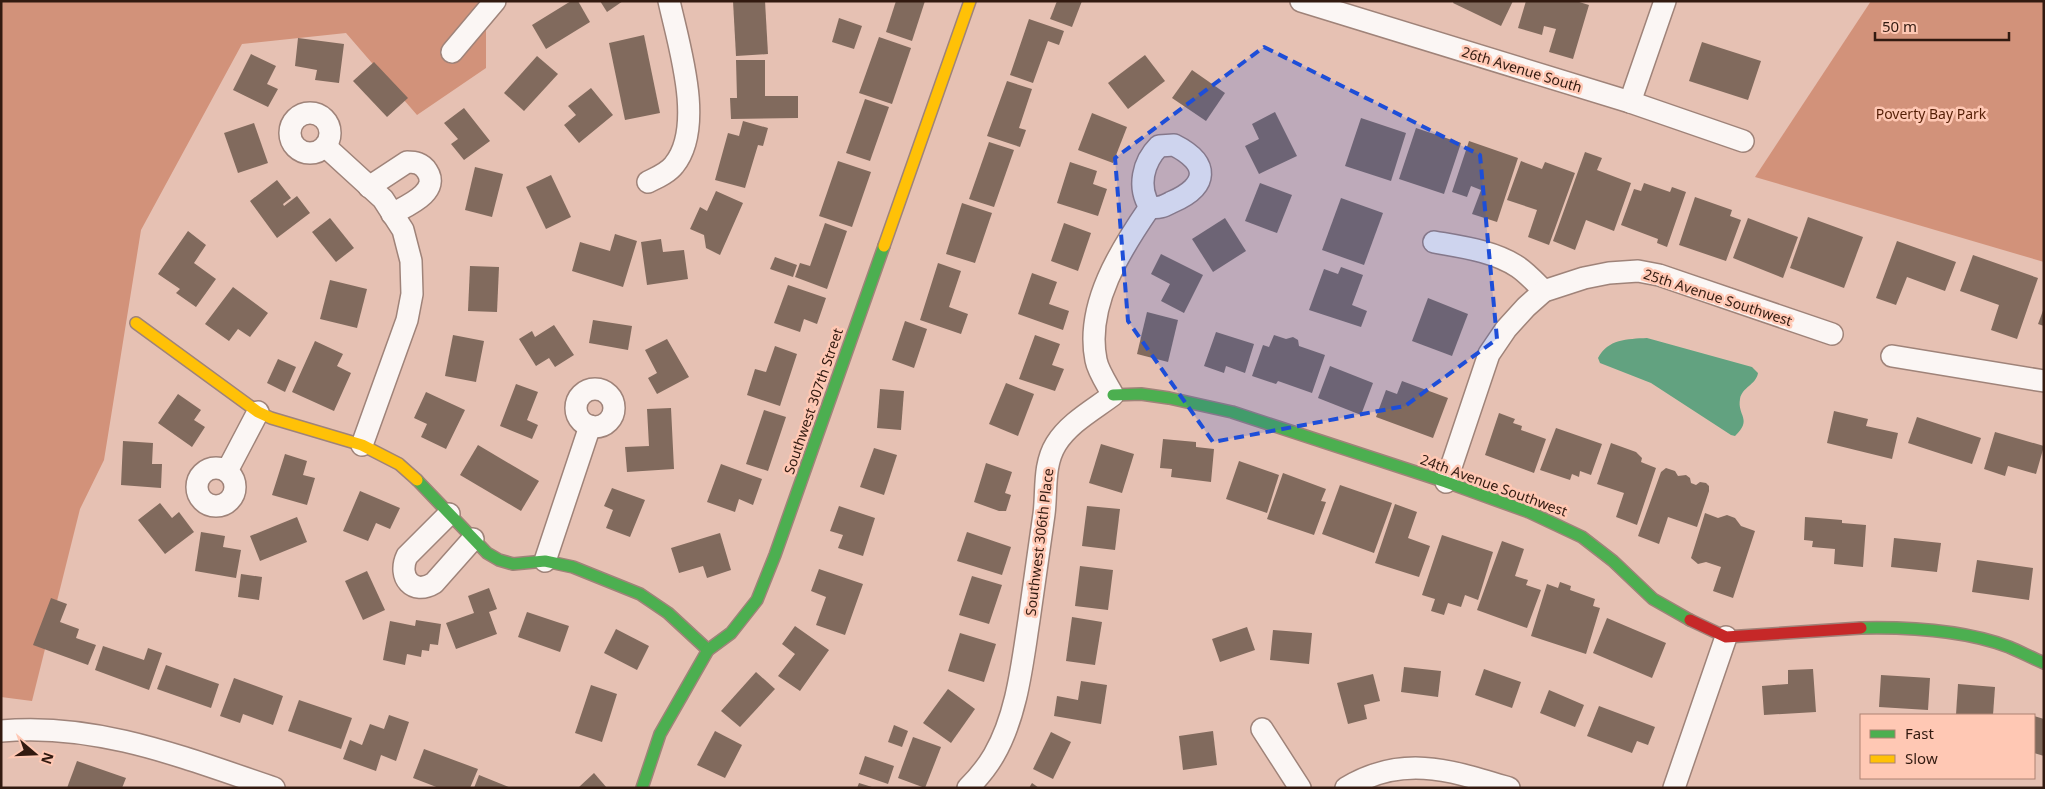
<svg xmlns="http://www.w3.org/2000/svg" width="2045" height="789" font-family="'Noto Sans',sans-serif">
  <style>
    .forest { fill: #d2927a }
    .water { fill: #62a280 }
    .building { fill: #816a5d }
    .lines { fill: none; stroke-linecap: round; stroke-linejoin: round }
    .street-casing { stroke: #9f8379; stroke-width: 24 }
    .fast-casing { stroke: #9f8379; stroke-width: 14 }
    .slow-casing { stroke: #9f8379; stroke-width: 14 }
    .jam-casing { stroke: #9f8379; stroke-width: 14 }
    .street { stroke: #fbf6f4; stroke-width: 21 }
    .fast { stroke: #4caf50; stroke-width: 11 }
    .slow { stroke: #ffc107; stroke-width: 11 }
    .jam { stroke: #c62828; stroke-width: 11 }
    .marked { fill: #1d4ed8; fill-opacity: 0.2; stroke: #1d4ed8; stroke-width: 4; stroke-dasharray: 10 6; stroke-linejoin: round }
    .labels { text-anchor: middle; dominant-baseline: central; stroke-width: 5; stroke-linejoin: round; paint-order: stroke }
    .street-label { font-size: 14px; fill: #321a10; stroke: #ffc8b4 }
    .park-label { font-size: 14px; fill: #551f06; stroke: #ffc8b4 }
  </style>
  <rect width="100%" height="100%" fill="#e6c1b3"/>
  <g class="forest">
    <path d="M1,1H486V68L417,115L346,33L242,44L141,230L104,460L80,509L32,701L1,697Z"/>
    <path d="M1871,1H2044V262L1755,177Z"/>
  </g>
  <path class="water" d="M1647,338L1752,367L1758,373C1756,385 1742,387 1740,399C1737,416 1753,419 1735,436L1731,435L1651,383L1600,363L1598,358C1608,339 1627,339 1647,338Z"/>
  <g class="building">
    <path d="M571,1H578L590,22L546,49L532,25Z"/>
    <path d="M600,1H623L607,12Z"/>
    <path d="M733,1H765L768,54L736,56Z"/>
    <path d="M896,1H925L912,41L886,32Z"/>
    <path d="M1057,1H1082L1072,27L1050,19Z"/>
    <path d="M1454,1H1513L1501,26L1453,3Z"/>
    <path d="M1526,1H1576L1589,5L1573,59L1549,52L1556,29L1544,26L1542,35L1518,28Z"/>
    <path d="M839,18L862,26L854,49L832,42Z"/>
    <path d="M1029,19L1064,31L1059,45L1048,41L1033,83L1010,75Z"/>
    <path d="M644,35L660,113L625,120L609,43Z"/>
    <path d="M879,37L911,48L892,104L859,93Z"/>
    <path d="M298,38L344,44L339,83L315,80L317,70L295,66Z"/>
    <path d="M1702,42L1761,61L1748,100L1689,81Z"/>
    <path d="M251,54L276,66L267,84L278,89L268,107L233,90Z"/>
    <path d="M1145,55L1165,81L1128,109L1108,83Z"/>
    <path d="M537,56L558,74L524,111L504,93Z"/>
    <path d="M736,60H765V96H798V118L731,119L730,98H737Z"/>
    <path d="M374,62L408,98L387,117L353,81Z"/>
    <path d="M1192,70L1225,93L1206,121L1172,98Z"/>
    <path d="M1007,81L1032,89L1019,128L1026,130L1020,147L987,136Z"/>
    <path d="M591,88L613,115L579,143L564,125L576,115L568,106Z"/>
    <path d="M865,99L889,107L870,161L846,153Z"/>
    <path d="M464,108L490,141L464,160L451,144L458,139L444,123Z"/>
    <path d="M1275,112L1297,156L1259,174L1245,146L1259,139L1252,124Z"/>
    <path d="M1092,113L1127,127L1113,163L1078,150Z"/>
    <path d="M1361,118L1406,133L1391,181L1345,166Z"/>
    <path d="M743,121L768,128L763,146L758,145L745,188L715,180L728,133L739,136Z"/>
    <path d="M254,123L268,163L238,173L224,133Z"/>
    <path d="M1416,128L1461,143L1444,194L1399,179Z"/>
    <path d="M1469,141L1518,158L1497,222L1472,214L1481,190L1471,186L1467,197L1452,192Z"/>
    <path d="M989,142L1014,150L994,207L969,199Z"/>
    <path d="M1585,152L1602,158L1597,170L1631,183L1614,231L1586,220L1575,250L1553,241Z"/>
    <path d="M838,161L871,172L852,227L819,216Z"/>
    <path d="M1521,161L1542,169L1545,162L1575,173L1549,245L1528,237L1537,210L1507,200Z"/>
    <path d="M1070,162L1097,171L1093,184L1107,189L1098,216L1057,203Z"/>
    <path d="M475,167L503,174L492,217L465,210Z"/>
    <path d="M551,175L571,217L546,229L526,187Z"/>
    <path d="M277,180L291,198L283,204L284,206L297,196L310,213L277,238L250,201Z"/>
    <path d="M1260,183L1292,195L1277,233L1245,221Z"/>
    <path d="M1644,183L1670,192L1672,187L1686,192L1667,247L1657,243L1658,239L1621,225L1634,189L1641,191Z"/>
    <path d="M716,191L743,203L720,255L706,248L704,235L690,229L700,207L707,211Z"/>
    <path d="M1695,197L1732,210L1730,216L1741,220L1726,261L1679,245Z"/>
    <path d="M1341,198L1383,213L1364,265L1322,250Z"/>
    <path d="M962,203L992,213L975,263L946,254Z"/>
    <path d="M1808,217L1863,237L1844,288L1790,268Z"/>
    <path d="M330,218L354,248L336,262L312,232Z"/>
    <path d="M1225,218L1246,251L1213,272L1192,239Z"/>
    <path d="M1748,218L1798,237L1783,278L1733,258Z"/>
    <path d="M825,223L847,231L827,289L795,277L800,263L810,266Z"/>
    <path d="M1064,223L1091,233L1078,271L1051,261Z"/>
    <path d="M188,231L206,245L194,263L216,279L196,307L176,293L180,289L158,274Z"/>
    <path d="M615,234L637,241L623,287L572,271L580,242L610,251Z"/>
    <path d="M661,239L663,252L684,250L688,279L647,285L641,242Z"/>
    <path d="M1897,241L1956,262L1945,291L1907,277L1896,305L1876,298Z"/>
    <path d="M1161,254L1203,275L1184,313L1161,301L1170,284L1151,274Z"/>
    <path d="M1973,255L2038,278L2017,339L1991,330L1999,305L1960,291Z"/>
    <path d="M775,257L797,265L793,277L770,269Z"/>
    <path d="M938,263L961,271L949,307L968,314L961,334L920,320Z"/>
    <path d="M470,266L499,267L497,312L468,311Z"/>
    <path d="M1341,267L1363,275L1352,305L1367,311L1361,327L1309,310L1324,269L1338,274Z"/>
    <path d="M1032,273L1057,282L1049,304L1069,311L1063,330L1018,314Z"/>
    <path d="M330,280L367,289L357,328L320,319Z"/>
    <path d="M788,285L826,298L817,324L804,319L800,332L774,323Z"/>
    <path d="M233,287L268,313L250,337L238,329L229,341L205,324Z"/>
    <path d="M1428,298L1468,314L1452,356L1412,341Z"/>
    <path d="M2044,308V326L2038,324Z"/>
    <path d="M1147,312L1178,320L1168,362L1137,354Z"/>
    <path d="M593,320L632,326L628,350L589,343Z"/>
    <path d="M905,321L927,329L914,368L892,360Z"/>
    <path d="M554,325L574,355L555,367L549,358L536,366L519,339L532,331L535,337Z"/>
    <path d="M1216,332L1254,344L1245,373L1226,366L1224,373L1204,366Z"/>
    <path d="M453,335L484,341L476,382L445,376Z"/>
    <path d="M1035,335L1060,344L1052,365L1064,369L1055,391L1019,379Z"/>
    <path d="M1274,335L1286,339L1293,337L1298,340L1299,346L1325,355L1312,393L1278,381L1276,384L1252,376L1263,345L1269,347Z"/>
    <path d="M667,339L689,377L657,394L648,378L657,373L645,350Z"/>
    <path d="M315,341L343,354L337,366L351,373L334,411L292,392Z"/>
    <path d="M775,346L797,354L780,406L747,395L755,369L766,372Z"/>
    <path d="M278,359L296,367L285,392L267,383Z"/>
    <path d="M1330,366L1373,383L1361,415L1318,398Z"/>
    <path d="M1402,381L1448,398L1433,438L1376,417L1386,390L1397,394Z"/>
    <path d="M1006,383L1034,394L1018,436L989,424Z"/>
    <path d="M516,384L538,392L527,420L538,425L532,439L500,426Z"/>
    <path d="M880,389L904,391L901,430L877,428Z"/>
    <path d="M426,392L465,410L446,449L421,437L427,424L414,418Z"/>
    <path d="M178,394L201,410L194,420L205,427L192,447L158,423Z"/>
    <path d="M671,408L674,469L627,472L625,447L649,446L647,409Z"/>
    <path d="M764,410L786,417L768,471L746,464Z"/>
    <path d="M1834,411L1868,419L1866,426L1898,433L1892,459L1827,443Z"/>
    <path d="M1499,413L1515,419L1513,423L1522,426L1521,430L1546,439L1534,473L1485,455Z"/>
    <path d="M1917,417L1981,438L1972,464L1908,443Z"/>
    <path d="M1556,428L1602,444L1591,475L1580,471L1579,477L1572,474L1570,480L1540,470Z"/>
    <path d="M1995,432L2044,446L2036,474L2008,466L2005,476L1984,469Z"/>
    <path d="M1163,439L1196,442V447L1214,449L1211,482L1171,477L1172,469L1160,468Z"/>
    <path d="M123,441L153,443L152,464H162L161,488L121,485Z"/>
    <path d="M1611,443L1636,452L1642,458L1641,462L1656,468L1637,525L1616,517L1624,493L1597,484Z"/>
    <path d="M1101,444L1134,454L1122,493L1089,483Z"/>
    <path d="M478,445L539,481L521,511L460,475Z"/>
    <path d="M874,448L897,455L884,495L860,487Z"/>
    <path d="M285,454L307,461L303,475L315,478L307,505L272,495Z"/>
    <path d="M1239,461L1279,475L1267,513L1226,499Z"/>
    <path d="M986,463L1012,472L1005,493L1011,495L1006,511H999L974,502Z"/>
    <path d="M721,464L762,479L753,505L739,499L735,512L707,502Z"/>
    <path d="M1666,468L1675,471L1678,476L1686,475L1690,478L1691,483L1696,485L1700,482L1706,483L1709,486V491L1697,527L1668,517L1659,544L1638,536L1661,472Z"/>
    <path d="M1283,473L1326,489L1321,501L1326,502L1314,535L1267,519Z"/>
    <path d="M1340,485L1392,503L1374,553L1322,534Z"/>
    <path d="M612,488L645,500L630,537L606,528L613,510L604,506Z"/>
    <path d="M360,491L400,508L390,529L376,523L368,541L343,531Z"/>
    <path d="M160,503L172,518L179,512L194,532L165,554L138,520Z"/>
    <path d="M1395,504L1417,512L1408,538L1430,546L1419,577L1375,563Z"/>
    <path d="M839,506L875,518L863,556L838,548L843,535L830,531Z"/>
    <path d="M1087,506L1120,509L1115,550L1082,546Z"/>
    <path d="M1705,513L1718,518L1727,515L1735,518L1741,526L1755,531L1733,598L1713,591L1721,567L1706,562L1698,564L1691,558Z"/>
    <path d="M297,517L307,542L260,561L250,536Z"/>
    <path d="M1805,517L1842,520V523L1866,525L1863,567L1834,564L1835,549L1812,547L1813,541L1804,540Z"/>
    <path d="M201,532L225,536L223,547L241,550L236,578L195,571Z"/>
    <path d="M967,532L1011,547L1002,575L957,561Z"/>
    <path d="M720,533L731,570L707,578L703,566L679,573L671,548Z"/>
    <path d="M1442,535L1493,552L1478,600L1465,595L1461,607L1448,603L1444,615L1431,611L1435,599L1422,595Z"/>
    <path d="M1894,538L1941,543L1937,572L1891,567Z"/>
    <path d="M1502,541L1524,549L1515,576L1528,580L1526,585L1541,590L1527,628L1477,610Z"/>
    <path d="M1977,560L2033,568L2029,600L1972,592Z"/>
    <path d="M1080,566L1113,570L1108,610L1075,606Z"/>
    <path d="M819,569L863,584L845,635L816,625L826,597L811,591Z"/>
    <path d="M367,571L385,610L363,620L345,581Z"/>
    <path d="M241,574L262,577L259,600L238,597Z"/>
    <path d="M972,576L1002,585L989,624L959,615Z"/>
    <path d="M1560,582L1571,586L1570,590L1595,599L1593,606L1600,608L1586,654L1531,636L1547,584L1558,588Z"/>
    <path d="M489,588L497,609L489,612L497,634L456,649L446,623L474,613L468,596Z"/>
    <path d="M51,598L67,604L60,622L79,629L76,638L96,645L88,665L33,645Z"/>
    <path d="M527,612L569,626L560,652L518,637Z"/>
    <path d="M1072,617L1102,622L1095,665L1066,661Z"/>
    <path d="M1607,618L1666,643L1652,678L1593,653Z"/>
    <path d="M416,620L441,624L438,645L430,644L429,651L422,650L421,657L407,654L405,665L383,660L390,621L415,626Z"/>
    <path d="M795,626L829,650L800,691L778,676L795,654L782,644Z"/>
    <path d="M1247,627L1255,650L1220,662L1212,639Z"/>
    <path d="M616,629L649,646L637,670L604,653Z"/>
    <path d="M1273,630L1312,633L1309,664L1270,660Z"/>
    <path d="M960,633L996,644L984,682L948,671Z"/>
    <path d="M103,646L144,660L148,648L162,653L149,690L95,670Z"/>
    <path d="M166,665L219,684L211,708L157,689Z"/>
    <path d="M1404,667L1441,671L1438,697L1401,692Z"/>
    <path d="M1484,669L1521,682L1512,708L1475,695Z"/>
    <path d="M1813,669L1816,712L1764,715L1762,686L1788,684V670Z"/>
    <path d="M756,672L775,689L740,727L721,711Z"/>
    <path d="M1373,674L1380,701L1364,705L1367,719L1348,724L1337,683Z"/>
    <path d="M1881,675L1930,678L1928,710L1879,707Z"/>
    <path d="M234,678L283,696L273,725L243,714L240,723L220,716Z"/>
    <path d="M1081,681L1107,685L1101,724L1054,716L1057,696L1078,700Z"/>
    <path d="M1958,684L1995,687L1993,715H1956Z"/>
    <path d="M591,685L617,694L602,742L575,733Z"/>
    <path d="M948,689L975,709L951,743L923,723Z"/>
    <path d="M1549,690L1584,705L1575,727L1540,713Z"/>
    <path d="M299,700L352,718L341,749L288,731Z"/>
    <path d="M1599,706L1655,727L1648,745L1637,741L1632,753L1587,736Z"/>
    <path d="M389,715L409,722L396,761L381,755L376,771L343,759L350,740L362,745L370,724L384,729Z"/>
    <path d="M2034,716L2044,719V756L2034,753Z"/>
    <path d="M894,725L908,731L902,747L888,742Z"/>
    <path d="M715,731L742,745L725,778L697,765Z"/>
    <path d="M1213,731L1217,765L1183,770L1179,736Z"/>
    <path d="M1051,732L1071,742L1053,779L1033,769Z"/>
    <path d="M913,737L941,747L925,788L898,778Z"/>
    <path d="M424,749L478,769L470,788H439L413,778Z"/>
    <path d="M865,756L894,766L888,784L859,774Z"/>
    <path d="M77,761L126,778L122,788H67Z"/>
    <path d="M594,773L607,788H578Z"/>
    <path d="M479,775L511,788H474Z"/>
    <path d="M859,783L872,787V788H857Z"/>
    <path d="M1032,783L1039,788H1029Z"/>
  </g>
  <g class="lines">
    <defs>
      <g id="street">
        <path d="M1301,1L1630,102L1743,141"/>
        <path d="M452,52L495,1"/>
        <path d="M1630,102L1665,1"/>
        <circle cx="310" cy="133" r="20"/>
        <path d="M1174,145C1210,163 1209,186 1172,202C1164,206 1159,209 1150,207C1137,187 1143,162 1159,146Z"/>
        <path d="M325,146L383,199L403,230L411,261L412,294L407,320L362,445"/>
        <path d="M648,182C656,178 668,173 674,165C705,127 679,46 669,1"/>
        <path d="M369,187L407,162C415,162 422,163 427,171C441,192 406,206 392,214"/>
        <path d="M1434,242C1462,247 1494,251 1518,267C1527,273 1536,283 1544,291"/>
        <path d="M1892,356L2044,381"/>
        <circle cx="595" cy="408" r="19"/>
        <circle cx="216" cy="487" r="19"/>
        <path d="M227,471L258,412"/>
        <path d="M1446,482L1489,354L1506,329L1526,307L1544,291L1584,278L1609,273L1638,271L1659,275L1832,334"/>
        <path d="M449,514L407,556C397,577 413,596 434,583L473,539"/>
        <path d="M545,561L590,426"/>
        <path d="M1262,729L1300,788"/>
        <path d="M1,731C96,722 185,758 274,788"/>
        <path d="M968,788C978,778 987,767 994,755C1017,715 1022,665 1029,620C1034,585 1039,550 1044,514C1047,491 1043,465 1056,444C1069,423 1093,410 1113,395C1107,384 1098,371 1096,360C1085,305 1121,249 1150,207"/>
        <path d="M1346,788C1402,754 1450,770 1509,788"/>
        <path d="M1674,788L1726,637"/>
      </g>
      <g id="fast">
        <path d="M1113,395L1141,394L1169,398L1232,412L1446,482L1529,512L1582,537L1613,561L1653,599L1690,620"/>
        <path d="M417,480L487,553L499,560L513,564L545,561L573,567L640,594L668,613L708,650"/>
        <path d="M1861,628C1908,627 1964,630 2009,647C2021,652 2032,658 2044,663"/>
        <path d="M642,788L660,734L708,650L731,633L757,600L775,555L884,246"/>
      </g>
      <g id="slow">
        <path d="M884,246L970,1"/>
        <path d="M136,323L258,412L271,418L362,445L399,464L417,480"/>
      </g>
      <path id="jam" d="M1690,620L1726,637L1861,628"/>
    </defs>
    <use href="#street" class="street-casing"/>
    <use href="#fast" class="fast-casing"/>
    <use href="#slow" class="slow-casing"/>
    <use href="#jam" class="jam-casing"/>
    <use href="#street" class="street"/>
    <use href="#fast" class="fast"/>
    <use href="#slow" class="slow"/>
    <use href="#jam" class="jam"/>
  </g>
  <path class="marked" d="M1264,47L1480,155L1497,339L1405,406L1213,442L1128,321L1115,158Z"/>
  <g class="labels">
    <g class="street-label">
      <text transform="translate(1522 69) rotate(17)">26th Avenue South</text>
      <text transform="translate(1718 297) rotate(18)">25th Avenue Southwest</text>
      <text transform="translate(813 401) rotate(-71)">Southwest 307th Street</text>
      <text transform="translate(1494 485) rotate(20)">24th Avenue Southwest</text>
      <text transform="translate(1039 542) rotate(-83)">Southwest 306th Place</text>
    </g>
    <g class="park-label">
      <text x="1931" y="113">Poverty Bay Park</text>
    </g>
  </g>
  <rect width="2045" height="789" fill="none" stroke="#321a10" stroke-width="5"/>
  <rect x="1860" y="714" width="175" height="65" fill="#ffc8b4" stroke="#ad8272"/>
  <rect x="1870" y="730" width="25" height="8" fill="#4caf50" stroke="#ad8272"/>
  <text x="1905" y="739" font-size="15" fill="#321a10">Fast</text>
  <rect x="1870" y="755" width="25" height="8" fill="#ffc107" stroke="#ad8272"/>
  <text x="1905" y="764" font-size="15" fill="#321a10">Slow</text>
  <g transform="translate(35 754) rotate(109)" stroke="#ffc8b4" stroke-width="4" paint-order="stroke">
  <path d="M0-4L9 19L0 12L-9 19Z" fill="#321a10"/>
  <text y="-8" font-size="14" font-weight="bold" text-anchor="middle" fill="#321a10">N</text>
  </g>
  <path d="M1875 32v8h134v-8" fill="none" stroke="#321a10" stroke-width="2.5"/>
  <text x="1882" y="32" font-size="15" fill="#321a10" stroke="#ffc8b4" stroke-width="4" paint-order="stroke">50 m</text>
</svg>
